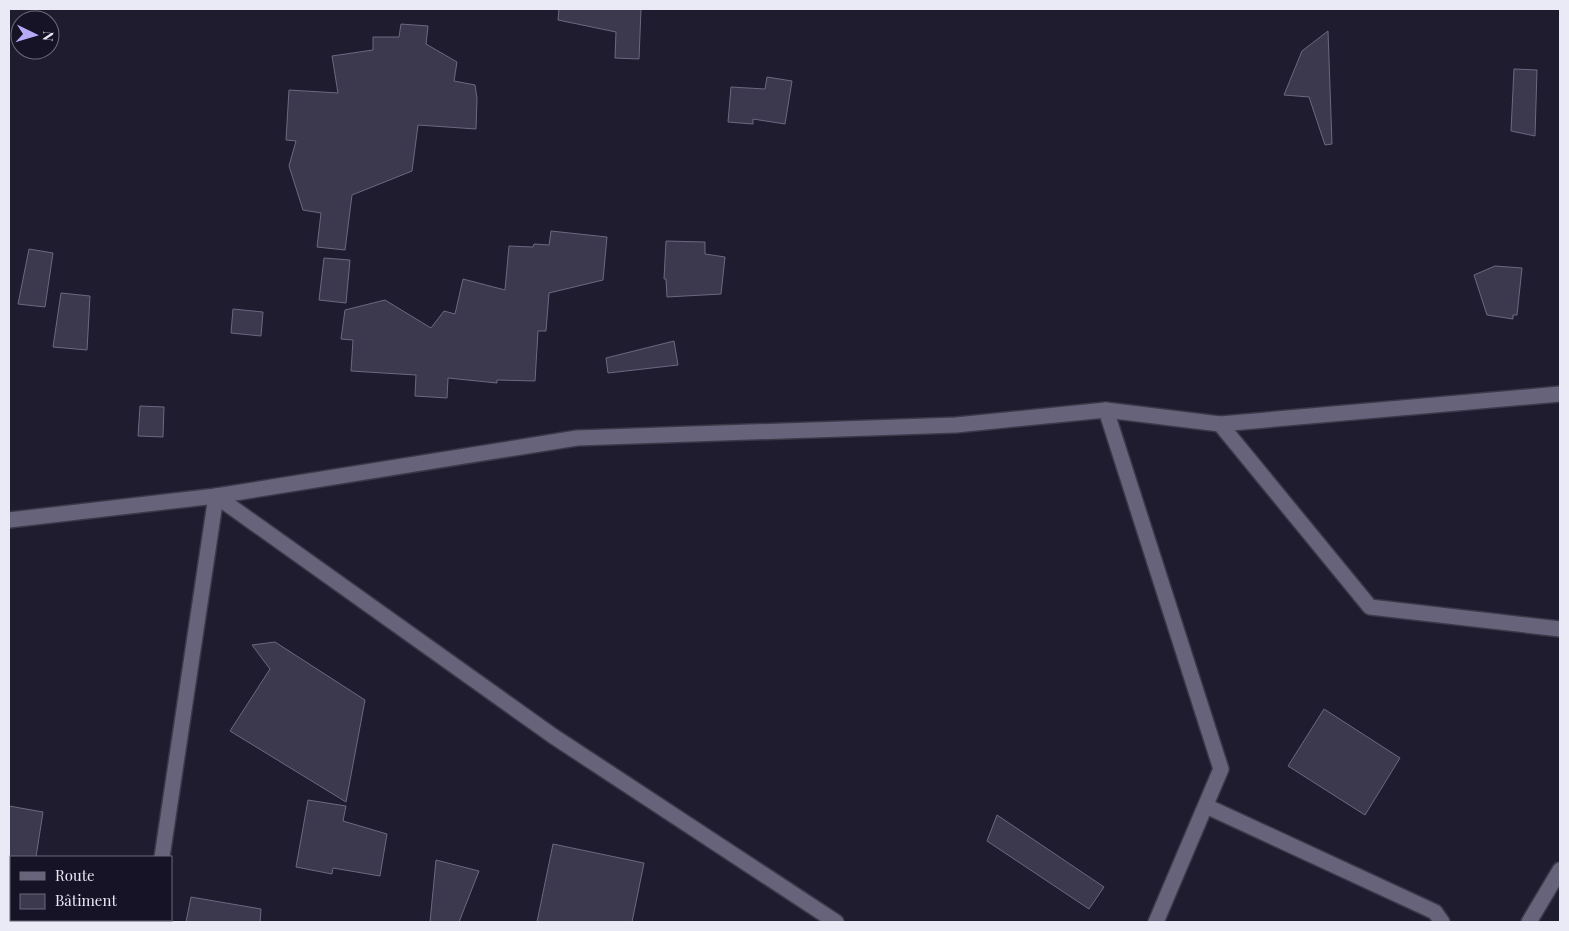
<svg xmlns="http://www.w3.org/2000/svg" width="1569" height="931" font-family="'Playfair Display',serif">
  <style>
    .building { fill: #3c394e; stroke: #6b6880 }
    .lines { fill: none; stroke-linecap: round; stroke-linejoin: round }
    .street-casing { stroke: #3b3848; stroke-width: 18 }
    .street { stroke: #66637b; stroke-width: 15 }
  </style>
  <rect width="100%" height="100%" fill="#201c30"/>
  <g class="building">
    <path d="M559,9H641L639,59L615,58L616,32L558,20Z"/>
    <path d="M401,24L428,26L426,44L457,62L454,81L475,85L477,98L476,129L418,125L412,171L352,195L345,250L317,247L321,213L303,210L289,166L296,141L286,140L289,90L338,93L332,56L373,50V37H399Z"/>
    <path d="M1328,31L1332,144L1325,145L1309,97L1284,95L1302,51Z"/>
    <path d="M1514,69L1537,70L1535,136L1511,131Z"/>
    <path d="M767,77L792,81L785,124L753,119V124L728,122L731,87L765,89Z"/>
    <path d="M551,231L607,237L603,280L549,293L546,331H538L535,381L497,380V383L448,378L447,398L415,396L416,375L351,371L353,340L341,339L345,310L385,300L431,328L444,311L455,314L463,279L505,290L509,246L533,247L534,244L549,245Z"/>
    <path d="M666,241L705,242V254L725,257L721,294L667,297L666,279H664Z"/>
    <path d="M29,249L53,253L45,307L18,304Z"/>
    <path d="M324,258L350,260L346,303L319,300Z"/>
    <path d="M1495,266L1522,268L1517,315H1513V319L1487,315L1474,275Z"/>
    <path d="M61,293L90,296L87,350L53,347Z"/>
    <path d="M233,309L263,312L261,336L231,333Z"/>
    <path d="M674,341L678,365L608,373L606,358Z"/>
    <path d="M140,406L164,407L163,437L138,436Z"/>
    <path d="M275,642L365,700L346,802L230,731L270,669L252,645Z"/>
    <path d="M1324,709L1400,758L1365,815L1288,766Z"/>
    <path d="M308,800L346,806L343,821L387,834L380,876L333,868L332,874L296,867Z"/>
    <path d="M9,806L43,812L36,857H9Z"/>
    <path d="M997,815L1104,887L1089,909L987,841Z"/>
    <path d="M553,844L644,863L632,922H537Z"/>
    <path d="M436,860L479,871L459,922H430Z"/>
    <path d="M191,897L261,909L260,922H186Z"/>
  </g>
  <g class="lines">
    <defs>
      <g id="street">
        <path d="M1106,410L1221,769L1156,922"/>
        <path d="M1220,424L1370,607L1560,629"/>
        <path d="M9,520L216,496L577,438L956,425L1106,410L1220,424L1560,394"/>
        <path d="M1206,806L1435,912L1442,922"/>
        <path d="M162,857L216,496L553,736L836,922"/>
        <path d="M152,922V920"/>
        <path d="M1529,922L1560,870"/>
      </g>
    </defs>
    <use href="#street" class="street-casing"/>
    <use href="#street" class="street"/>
  </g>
  <rect width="1569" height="931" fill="none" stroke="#eae9f6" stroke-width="20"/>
  <rect x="10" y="856" width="162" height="65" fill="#161326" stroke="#6b6979"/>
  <rect x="20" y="872" width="25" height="8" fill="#66637b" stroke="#6b6979"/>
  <text x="55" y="881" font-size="15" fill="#eae9f6">Route</text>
  <rect x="20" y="894" width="25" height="15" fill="#3c394e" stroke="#6b6979"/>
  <text x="55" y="906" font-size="15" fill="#eae9f6">Bâtiment</text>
  <g transform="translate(35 35) rotate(95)"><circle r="24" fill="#161326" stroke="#6b6979"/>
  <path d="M0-4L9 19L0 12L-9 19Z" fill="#b7abf8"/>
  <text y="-8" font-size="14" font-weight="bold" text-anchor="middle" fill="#eae9f6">N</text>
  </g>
</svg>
